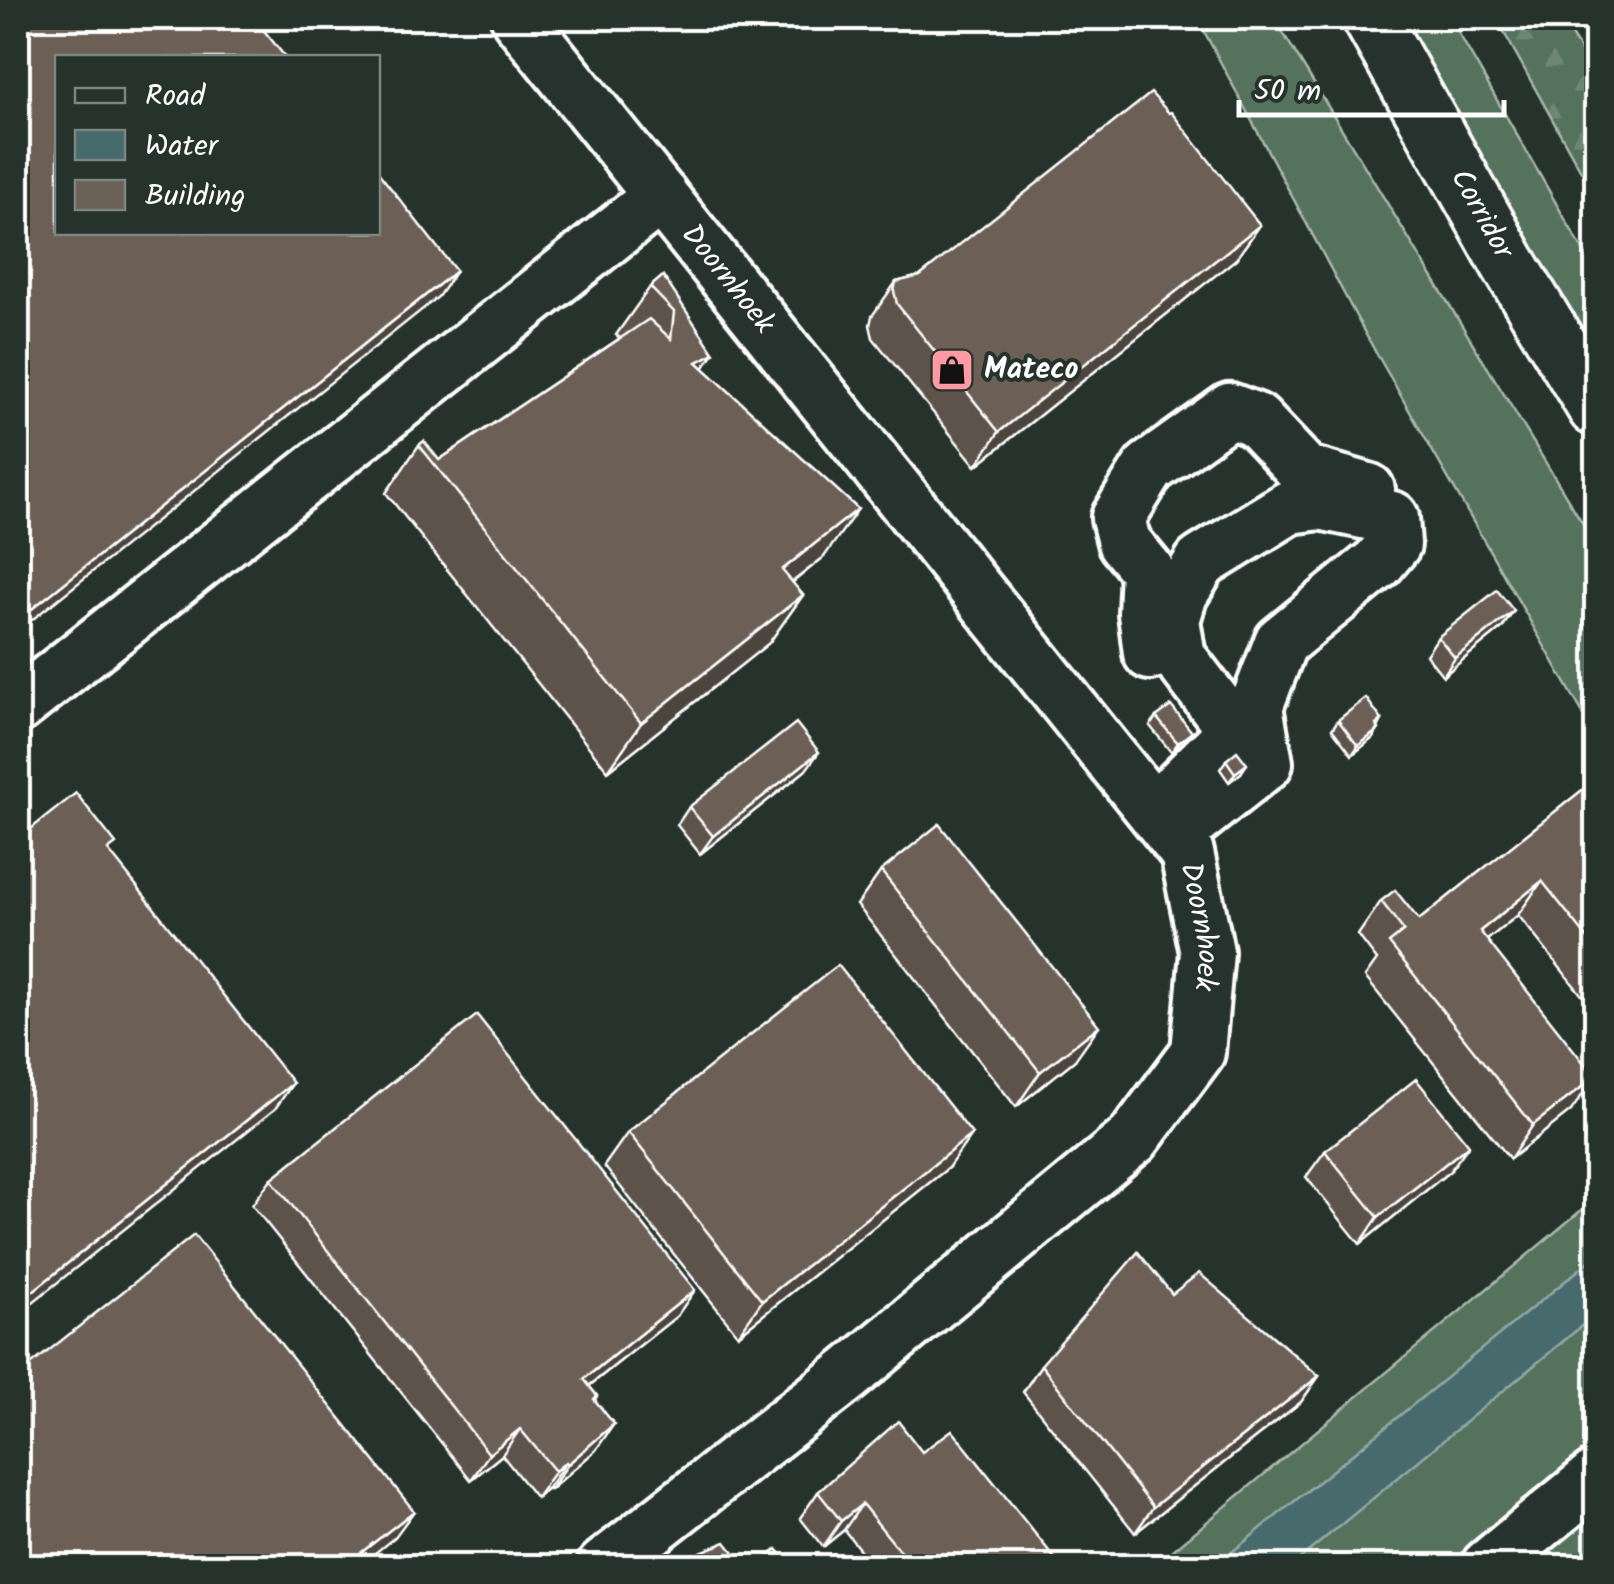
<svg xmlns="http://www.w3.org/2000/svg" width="1614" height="1584" font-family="Kalam,sans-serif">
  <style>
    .grass { fill: #54725b; stroke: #aab8ad; stroke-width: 2.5 }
    .forest { fill: url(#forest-firs); stroke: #aab8ad; stroke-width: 2.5 }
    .water { fill: #476a6d; stroke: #91a6a7; stroke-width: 2.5 }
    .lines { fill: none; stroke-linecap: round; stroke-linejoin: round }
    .minor-casing { stroke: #fff; stroke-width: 60 }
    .major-casing { stroke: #fff; stroke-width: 62 }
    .minor { stroke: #26332d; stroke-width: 52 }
    .major { stroke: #26332d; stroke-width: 55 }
    .wall { fill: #5d534b; stroke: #fff; stroke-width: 2.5 }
    .shaded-wall { fill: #4c443d; stroke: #fff; stroke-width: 2.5 }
    .building { fill: #6c6157; stroke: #fff; stroke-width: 2.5 }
    .labels { text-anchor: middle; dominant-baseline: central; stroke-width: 8; stroke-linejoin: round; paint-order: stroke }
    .street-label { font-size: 30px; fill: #fff; stroke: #26332d }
    .poi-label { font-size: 30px; font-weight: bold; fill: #fff; stroke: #26332d; text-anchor: start }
  </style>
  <defs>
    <pattern id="forest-firs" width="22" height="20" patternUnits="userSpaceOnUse" patternTransform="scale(2.5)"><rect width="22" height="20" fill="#54725b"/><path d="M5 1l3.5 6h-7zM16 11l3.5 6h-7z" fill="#6e8774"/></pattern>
  </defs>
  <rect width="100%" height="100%" fill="#26332d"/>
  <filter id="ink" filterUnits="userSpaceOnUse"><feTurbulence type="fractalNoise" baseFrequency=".01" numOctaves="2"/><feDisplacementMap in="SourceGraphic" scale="20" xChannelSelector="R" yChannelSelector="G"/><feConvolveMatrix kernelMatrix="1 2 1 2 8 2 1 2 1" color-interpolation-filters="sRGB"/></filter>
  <g filter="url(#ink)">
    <g class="grass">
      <path d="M1197,18H1274L1596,545V736L1366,335Z"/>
      <path d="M1395,18H1450L1596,273V370Z"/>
      <path d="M1596,1198V1256L1215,1566H1154Z"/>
      <path d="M1596,1314V1460L1467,1566H1291Z"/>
      <path d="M1596,1505V1552L1580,1566H1524Z"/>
    </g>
    <path class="forest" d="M1496,18H1560L1596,74V198Z"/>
    <path class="water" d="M1596,1256V1314L1291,1566H1215Z"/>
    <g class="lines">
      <defs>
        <g id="minor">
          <path id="s1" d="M518,18L1187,853L1207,952L1198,1052L1133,1139L848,1375L604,1566"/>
          <path d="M1150,653L1145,613L1147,570L1124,542L1118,518L1149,468L1230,410L1256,420L1305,472L1368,490"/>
          <path d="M18,706L661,196"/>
          <path d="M1154,811L1232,734L1230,724L1179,657L1173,620L1181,594L1201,562L1290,507L1320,503L1392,518L1394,544L1378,563L1281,642L1256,707L1266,763L1174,836"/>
          <path d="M1488,1566L1596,1477"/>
        </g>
        <g id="major">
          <path id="s2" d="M1371,18L1508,262L1596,408"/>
        </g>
      </defs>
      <use href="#minor" class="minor-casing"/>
      <use href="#major" class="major-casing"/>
      <use href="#minor" class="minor"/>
      <use href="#major" class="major"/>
    </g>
    <g class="wall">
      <path d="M1169,113L1260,225L1236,259L976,466L873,338L870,325L872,316L896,282L920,276Z"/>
      <path d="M663,276L703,368L824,557L792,583L803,595L769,643L608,771L386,493L419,445L439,460L620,338L616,335L650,287Z"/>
      <path d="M1502,628L1443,676L1426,655L1438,637Z"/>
      <path d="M1156,717L1185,741L1171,752L1150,726Z"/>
      <path d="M1338,720H1382L1373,738L1352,755L1332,729Z"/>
      <path d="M1226,760L1241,773L1229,782L1220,769Z"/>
      <path d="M806,770L700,854L677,825L689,807Z"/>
      <path d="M1596,779V1013L1518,915L1487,940L1571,1111L1510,1159L1365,977L1377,960L1358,935L1381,901L1419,920Z"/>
      <path d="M881,871L1075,1060L1016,1107L857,905Z"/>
      <path d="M628,1132L948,1168L738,1335L604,1166Z"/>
      <path d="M1325,1151L1450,1171L1360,1244L1306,1177Z"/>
      <path d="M271,1179L677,1316L589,1386L597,1396L595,1400L596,1450L550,1490L548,1488L536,1498L502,1455L471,1480L252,1205Z"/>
      <path d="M1172,1294L1319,1376L1301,1402L1135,1533L1023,1392L1041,1365Z"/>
      <path d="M922,1452L1061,1566H873L844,1530L823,1547L800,1518L818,1492Z"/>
    </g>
    <g class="shaded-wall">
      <path d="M1260,225L1236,259L976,466L999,432Z"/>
      <path d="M456,271L438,297L18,631V620Z"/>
      <path d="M714,353L680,401L697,362Z"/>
      <path d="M858,509L824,557L748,617L782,570Z"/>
      <path d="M803,595L769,643L608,771L641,723Z"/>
      <path d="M1514,611L1502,628L1443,676L1455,658Z"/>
      <path d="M1379,729L1373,738L1352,755L1358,746Z"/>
      <path d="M1192,732L1185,741L1171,752L1178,743Z"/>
      <path d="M819,752L806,770L700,854L713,836Z"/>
      <path d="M1247,764L1241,773L1229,782L1235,773Z"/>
      <path d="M1542,881L1518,915L1456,965L1480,931Z"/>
      <path d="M1099,1026L1075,1060L1016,1107L1040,1072Z"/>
      <path d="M1595,1077L1571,1111L1510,1159L1533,1125Z"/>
      <path d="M293,1083L275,1109L18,1314V1303Z"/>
      <path d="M972,1134L948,1168L738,1335L762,1301Z"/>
      <path d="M1469,1145L1450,1171L1360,1244L1378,1217Z"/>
      <path d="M695,1290L677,1316L565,1405L584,1379Z"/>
      <path d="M1319,1376L1301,1402L1135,1533L1153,1507Z"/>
      <path d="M614,1424L596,1450L550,1490L568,1464Z"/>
      <path d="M520,1429L502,1455L471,1480L489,1454Z"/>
      <path d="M566,1462L548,1488L536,1498L555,1471Z"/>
      <path d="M862,1504L844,1530L823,1547L841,1521Z"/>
      <path d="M414,1511L395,1537L359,1566H344Z"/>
    </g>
    <g class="building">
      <path d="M18,18H254L286,58H58V232H378V172L456,271L18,620Z"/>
      <path d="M1151,93L1169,113L1171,112L1260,225L999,432L897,304L894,291L896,282L920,276Z"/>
      <path d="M663,276L714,353L697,362L858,509L782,570L803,595L641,723L419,445L424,441L439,460L649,319L671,339L674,312L650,287Z"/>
      <path d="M1497,590L1514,611L1455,658L1438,637Z"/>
      <path d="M1366,698L1382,720L1376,725L1379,729L1358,746L1338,720Z"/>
      <path d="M1171,706L1192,732L1178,743L1156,717Z"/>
      <path d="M796,723L819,752L713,836L689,807Z"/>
      <path d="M1237,751L1247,764L1235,773L1226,760Z"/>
      <path d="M1596,779V949L1542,881L1480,931L1595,1077L1533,1125L1389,943L1404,931L1381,901L1395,890L1419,920Z"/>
      <path d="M76,793L116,844L108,850L293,1083L18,1303V839Z"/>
      <path d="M939,824L1099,1026L1040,1072L881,871Z"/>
      <path d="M838,965L972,1134L762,1301L628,1132Z"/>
      <path d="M477,1015L695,1290L584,1379L597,1396L594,1399L614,1424L568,1464L566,1462L555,1471L520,1429L489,1454L271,1179Z"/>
      <path d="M1416,1079L1469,1145L1378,1217L1325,1151Z"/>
      <path d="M194,1235L414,1511L344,1566H18V1375Z"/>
      <path d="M1138,1252L1172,1294L1199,1273L1319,1376L1153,1507L1041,1365Z"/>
      <path d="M898,1421L922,1452L952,1430L1061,1566H912L862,1504L841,1521L818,1492Z"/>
      <path d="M726,1542L745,1566H689L698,1553Z"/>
      <path d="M777,1549L791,1566H756Z"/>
    </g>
  </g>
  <defs>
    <symbol id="shop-square" viewBox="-11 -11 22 22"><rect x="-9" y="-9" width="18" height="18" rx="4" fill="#ff9aa2" stroke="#26332d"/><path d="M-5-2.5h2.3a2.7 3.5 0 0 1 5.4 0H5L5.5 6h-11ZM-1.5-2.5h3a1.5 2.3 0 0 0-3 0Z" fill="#111"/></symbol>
  </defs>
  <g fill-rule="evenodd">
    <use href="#shop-square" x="927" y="345" width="50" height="50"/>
  </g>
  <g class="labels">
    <g class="street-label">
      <text stroke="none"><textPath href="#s2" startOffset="225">Corridor</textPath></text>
      <text stroke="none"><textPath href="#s1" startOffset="335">Doornhoek</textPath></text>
      <text stroke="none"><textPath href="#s1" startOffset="1145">Doornhoek</textPath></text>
    </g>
    <g class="poi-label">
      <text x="984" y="370">Mateco</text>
    </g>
  </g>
  <rect width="1614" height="1584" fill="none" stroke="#26332d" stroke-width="60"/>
  <rect x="30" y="30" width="1554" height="1524" fill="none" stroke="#fff" stroke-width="4" filter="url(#ink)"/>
  <rect x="55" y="55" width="325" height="180" fill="#26332d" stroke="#7d8581" stroke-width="2.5"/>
  <rect x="75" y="88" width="50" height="15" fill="#26332d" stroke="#7d8581" stroke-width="2.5"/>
  <text x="145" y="105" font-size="30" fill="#ffffff">Road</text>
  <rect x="75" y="130" width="50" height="30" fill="#476a6d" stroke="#7d8581" stroke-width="2.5"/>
  <text x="145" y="155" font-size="30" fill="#ffffff">Water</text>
  <rect x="75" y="180" width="50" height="30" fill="#6c6157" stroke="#7d8581" stroke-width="2.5"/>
  <text x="145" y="205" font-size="30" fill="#ffffff">Building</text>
  <path d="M1239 100v15h265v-15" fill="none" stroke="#ffffff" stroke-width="5"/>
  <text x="1254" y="100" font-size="30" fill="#ffffff" stroke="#26332d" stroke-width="8" paint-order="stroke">50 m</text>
</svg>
